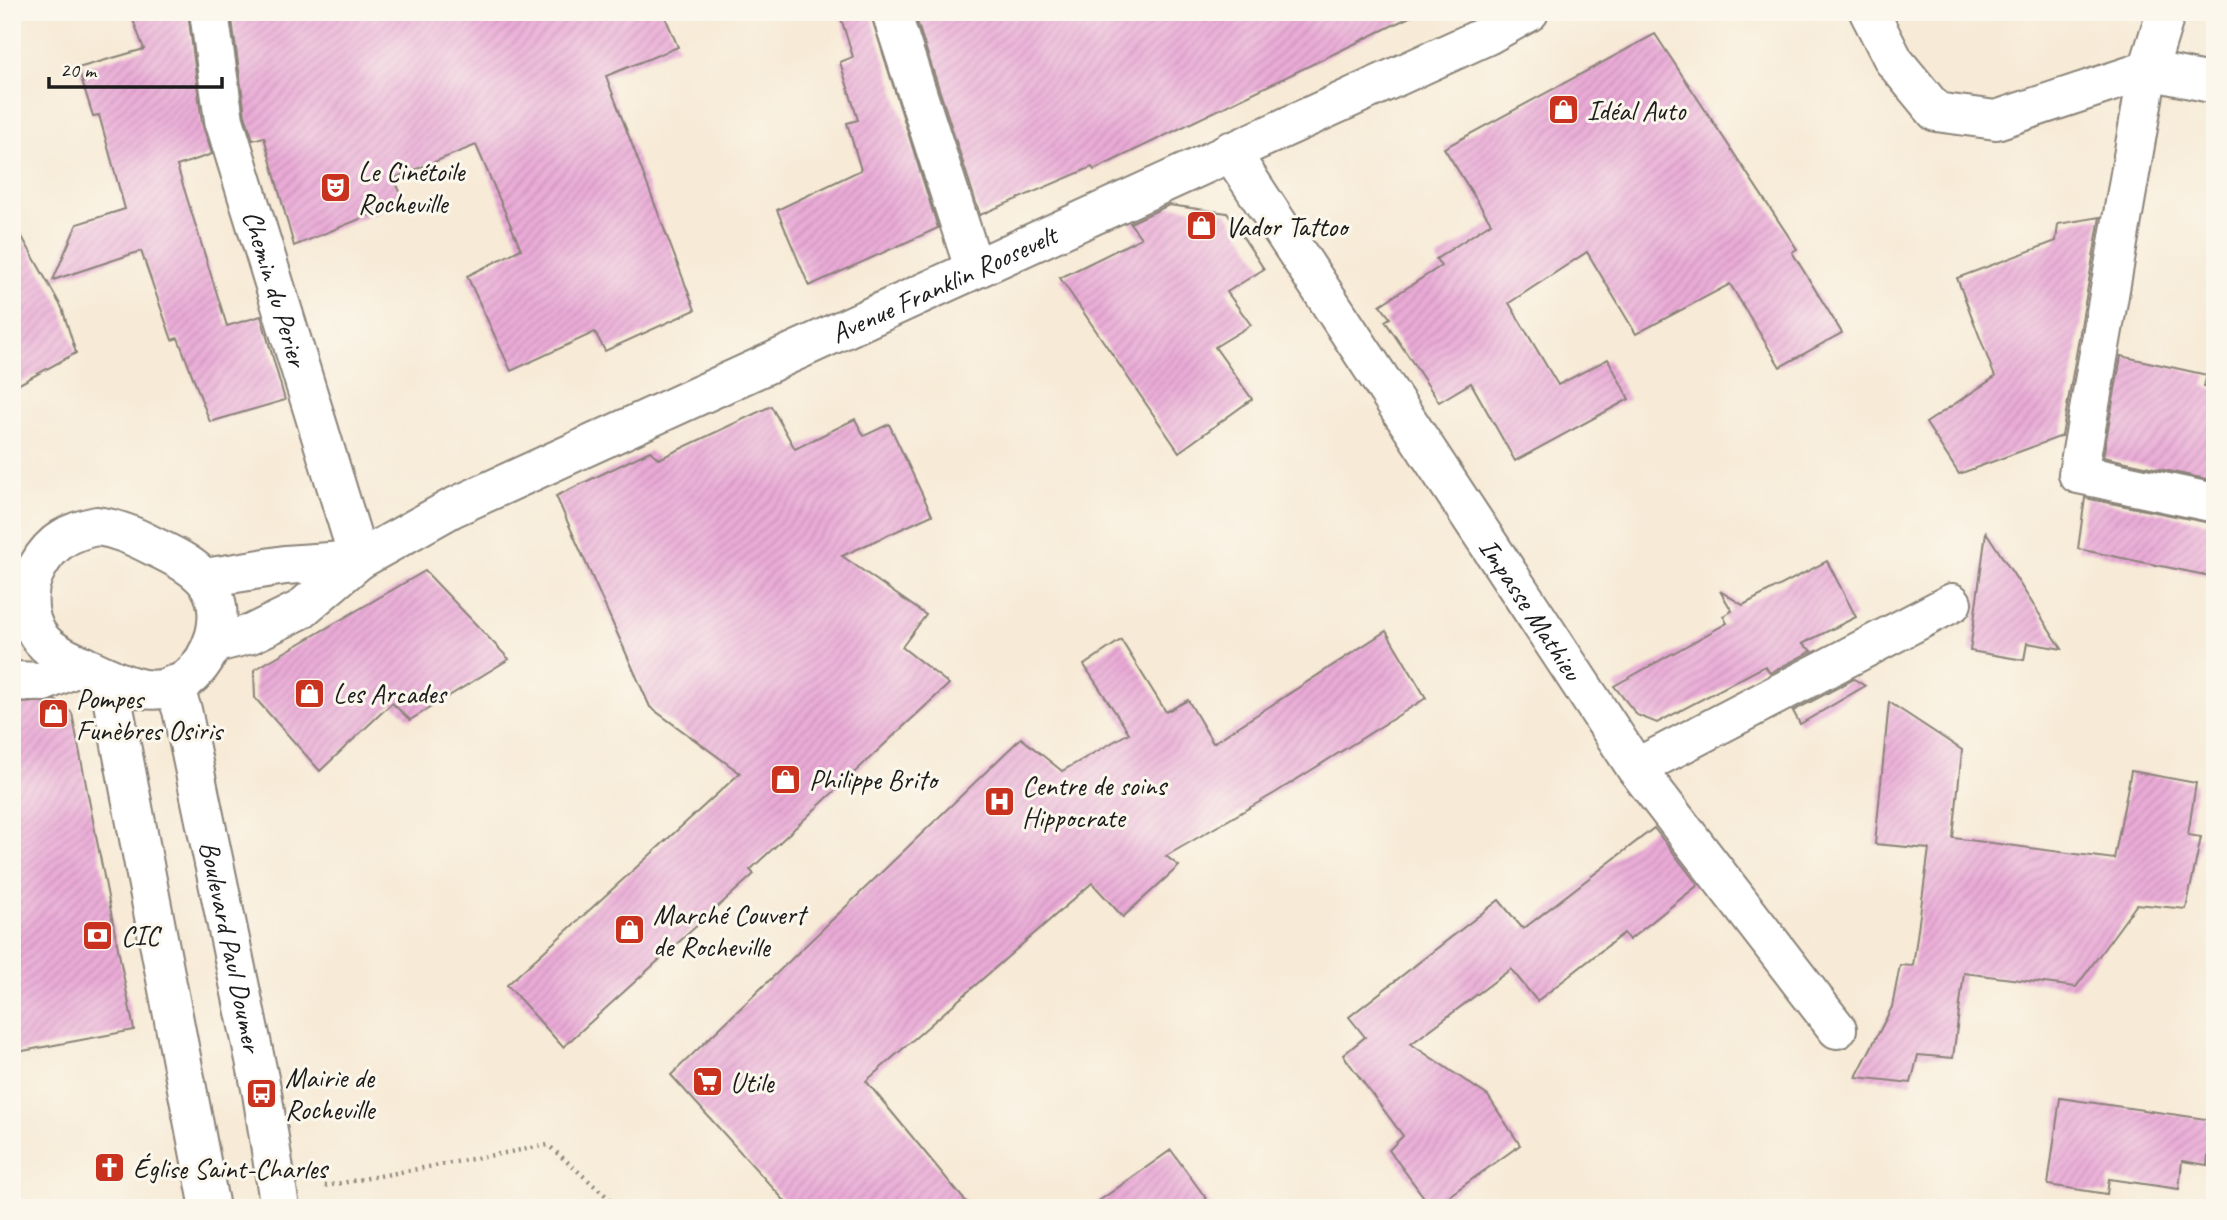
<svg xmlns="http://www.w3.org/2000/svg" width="2227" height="1220" font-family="Caveat,sans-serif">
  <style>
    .building { fill: url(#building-hatch) }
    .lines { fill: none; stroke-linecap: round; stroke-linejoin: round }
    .minor-casing { stroke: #8a8379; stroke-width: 42 }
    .path { stroke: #8a8379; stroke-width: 4.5; stroke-dasharray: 2 5; stroke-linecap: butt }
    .minor { stroke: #fff; stroke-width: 38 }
    .labels { text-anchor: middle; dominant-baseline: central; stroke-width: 6; stroke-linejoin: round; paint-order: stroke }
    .poi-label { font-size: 28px; fill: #1c1c1c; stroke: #fbf7ec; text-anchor: start }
    .street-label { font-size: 28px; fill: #1c1c1c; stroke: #fbf7ec }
  </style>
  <defs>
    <pattern id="building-hatch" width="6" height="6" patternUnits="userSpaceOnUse" patternTransform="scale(1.75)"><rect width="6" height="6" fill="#eaabd7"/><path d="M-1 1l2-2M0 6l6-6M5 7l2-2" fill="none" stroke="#c893b8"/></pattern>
  </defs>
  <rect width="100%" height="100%" fill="#fbf7ec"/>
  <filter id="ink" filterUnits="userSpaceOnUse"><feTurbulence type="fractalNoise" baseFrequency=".0143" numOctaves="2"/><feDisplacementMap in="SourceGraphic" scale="14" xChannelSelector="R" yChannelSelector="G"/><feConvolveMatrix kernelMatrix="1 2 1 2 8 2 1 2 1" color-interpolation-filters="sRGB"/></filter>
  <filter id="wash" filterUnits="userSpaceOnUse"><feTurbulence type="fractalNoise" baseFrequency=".00686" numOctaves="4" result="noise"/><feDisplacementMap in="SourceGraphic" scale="28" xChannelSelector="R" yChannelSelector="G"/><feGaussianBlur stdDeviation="1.57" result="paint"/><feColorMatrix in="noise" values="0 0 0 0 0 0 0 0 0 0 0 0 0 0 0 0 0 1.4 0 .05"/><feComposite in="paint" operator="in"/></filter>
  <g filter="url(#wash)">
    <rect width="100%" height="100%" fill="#f7ead6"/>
    <g id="blocks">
      <g class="building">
        <path d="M130,12H188L202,123L212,154L177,166L227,326L261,316L285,400L210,422L178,338L172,340L141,251L53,280L77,224L125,209L99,115L93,116L78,68L144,49Z"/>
        <path d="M231,12H663L678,47L606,76L695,310L605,351L595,332L511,371L467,276L521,249L476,145L394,178L404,201L294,246L264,137L253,140L245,115Z"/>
        <path d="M839,12H870L938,228L809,286L777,210L861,170L847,123L858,120L840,62L853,57Z"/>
        <path d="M914,12H1420L1094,170L1092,167L980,215Z"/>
        <path d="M1655,34L1797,249L1792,252L1842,333L1780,367L1730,284L1636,334L1587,252L1509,303L1558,385L1608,359L1629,399L1515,461L1471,383L1439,402L1385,321L1390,318L1380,305L1441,266L1436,259L1491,223L1444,148Z"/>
        <path d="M1169,205L1227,213L1264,269L1227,292L1251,325L1215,347L1252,399L1179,452L1060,278L1141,238L1130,223Z"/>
        <path d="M2100,217L2062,436L1959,474L1926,423L1995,377L1957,278L2056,241L2058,224Z"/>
        <path d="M12,219L62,308L76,353L12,388Z"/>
        <path d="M2121,356L2207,375L2204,386L2215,389V481L2103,457Z"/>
        <path d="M771,406L795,449L855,419L864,436L889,424L932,515L842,556L926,615L902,647L949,684L750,870L754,874L563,1047L507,985L740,773L650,707L556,496L650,451L659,459Z"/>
        <path d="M2085,498L2215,524V577L2078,549Z"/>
        <path d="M1986,532L2062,649L2027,643L2024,660L1970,651Z"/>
        <path d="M1827,561L1856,617L1802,644L1812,651L1770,673L1765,666L1657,723L1637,715L1614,686L1727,623L1723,616L1732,611L1720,591L1743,605Z"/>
        <path d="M425,571L509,659L410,720L392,703L320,771L255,698L254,670Z"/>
        <path d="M1386,631L1426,698L1275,793L1166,856L1179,866L1123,917L1092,883L866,1081L971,1208H791L671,1075L1021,738L1062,771L1129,733L1084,665L1121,640L1166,712L1188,700L1213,743Z"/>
        <path d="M1854,679L1865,686L1800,724L1793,711Z"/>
        <path d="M55,700L72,713L134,1030L12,1053V704Z"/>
        <path d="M1889,702L1962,750L1953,838L2114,859L2131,771L2196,783L2188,835L2201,837L2186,909L2137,904L2076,987L1964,973L1953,1058L1918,1055L1911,1083L1856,1077L1892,1007L1900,965L1913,966L1929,849L1875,844Z"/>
        <path d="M1654,828L1698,885L1629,940L1624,933L1537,1001L1511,969L1411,1044L1488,1096L1520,1145L1432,1208L1389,1150L1403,1136L1343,1055L1365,1037L1349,1017L1499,900L1523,929Z"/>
        <path d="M2060,1098L2213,1120L2207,1165L2182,1161L2179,1189L2109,1179L2107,1194L2048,1185Z"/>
        <path d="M1171,1150L1213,1208H1089Z"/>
      </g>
    </g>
  </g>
  <g filter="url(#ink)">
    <use href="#blocks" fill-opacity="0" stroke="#8a8379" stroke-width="2"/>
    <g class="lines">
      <defs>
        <g id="minor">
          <path id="s1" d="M209,12L224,120L359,560"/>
          <path d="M891,12L974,268"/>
          <path d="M1869,12L1894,61L1936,112L1996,120L2148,70L2215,84"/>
          <path d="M2166,12L2148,70L2078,474L2215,503"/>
          <path id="s2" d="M1230,151L1636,768L1952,603"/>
          <path d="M97,526C120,529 137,538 157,548C195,566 227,585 215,635C210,652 201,668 187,679C156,700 127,686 97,672C82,665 63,658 50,648C25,628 23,591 38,566C52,541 71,531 97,526Z"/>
          <path d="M205,578L285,565L359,560"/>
          <path id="s3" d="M212,644L251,634L300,610L359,560L452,508L1488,35L1529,12"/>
          <path d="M108,677L210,1208"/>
          <path d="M12,681L43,682L82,665"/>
          <path id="s4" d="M173,685L182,710L262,1093L280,1208"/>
          <path d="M1636,768L1837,1029"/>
        </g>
      </defs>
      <use href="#minor" class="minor-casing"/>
      <path class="path" d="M325,1186L548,1145L620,1208"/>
      <use href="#minor" class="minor"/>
    </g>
  </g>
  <defs>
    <symbol id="shop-square" viewBox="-11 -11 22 22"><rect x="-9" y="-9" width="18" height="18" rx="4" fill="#c8321e" stroke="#fbf7ec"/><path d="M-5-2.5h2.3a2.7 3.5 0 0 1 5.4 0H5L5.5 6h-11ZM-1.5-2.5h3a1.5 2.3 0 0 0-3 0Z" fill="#fff"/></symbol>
    <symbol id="theatre-square" viewBox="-11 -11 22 22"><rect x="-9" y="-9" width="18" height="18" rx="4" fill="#c8321e" stroke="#fbf7ec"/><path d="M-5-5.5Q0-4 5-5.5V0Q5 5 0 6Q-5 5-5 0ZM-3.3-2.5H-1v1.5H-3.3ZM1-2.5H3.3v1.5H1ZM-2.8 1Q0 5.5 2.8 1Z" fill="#fff"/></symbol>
    <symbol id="hospital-square" viewBox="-11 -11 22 22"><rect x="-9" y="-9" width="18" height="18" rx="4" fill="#c8321e" stroke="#fbf7ec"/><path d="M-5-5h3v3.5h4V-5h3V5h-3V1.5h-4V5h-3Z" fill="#fff"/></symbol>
    <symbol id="bank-square" viewBox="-11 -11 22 22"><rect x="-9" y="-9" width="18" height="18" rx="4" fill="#c8321e" stroke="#fbf7ec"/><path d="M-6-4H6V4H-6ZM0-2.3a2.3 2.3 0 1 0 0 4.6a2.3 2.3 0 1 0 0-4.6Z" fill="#fff"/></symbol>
    <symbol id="supermarket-square" viewBox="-11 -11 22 22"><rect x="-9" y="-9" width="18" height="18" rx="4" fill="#c8321e" stroke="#fbf7ec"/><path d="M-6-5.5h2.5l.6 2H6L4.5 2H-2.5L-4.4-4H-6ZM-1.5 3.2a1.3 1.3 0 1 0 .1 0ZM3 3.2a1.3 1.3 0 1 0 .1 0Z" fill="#fff"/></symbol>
    <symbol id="bus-square" viewBox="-11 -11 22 22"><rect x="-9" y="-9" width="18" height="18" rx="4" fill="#c8321e" stroke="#fbf7ec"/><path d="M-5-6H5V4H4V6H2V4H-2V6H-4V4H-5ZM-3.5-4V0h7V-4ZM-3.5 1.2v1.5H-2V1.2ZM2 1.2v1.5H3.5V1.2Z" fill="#fff"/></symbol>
    <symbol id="church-square" viewBox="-11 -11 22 22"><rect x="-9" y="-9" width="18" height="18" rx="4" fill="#c8321e" stroke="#fbf7ec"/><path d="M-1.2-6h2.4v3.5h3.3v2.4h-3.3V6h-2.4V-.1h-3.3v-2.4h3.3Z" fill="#fff"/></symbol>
  </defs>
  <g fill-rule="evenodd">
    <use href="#shop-square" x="1546" y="92" width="35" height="35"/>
    <use href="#theatre-square" x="318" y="170" width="35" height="35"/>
    <use href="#shop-square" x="1184" y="208" width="35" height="35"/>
    <use href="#shop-square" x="292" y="676" width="35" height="35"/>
    <use href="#shop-square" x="36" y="696" width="35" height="35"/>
    <use href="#shop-square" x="768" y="762" width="35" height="35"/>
    <use href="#hospital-square" x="982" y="784" width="35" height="35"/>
    <use href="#shop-square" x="612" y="912" width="35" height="35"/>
    <use href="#bank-square" x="80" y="918" width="35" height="35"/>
    <use href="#supermarket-square" x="690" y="1064" width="35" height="35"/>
    <use href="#bus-square" x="244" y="1076" width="35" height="35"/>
    <use href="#church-square" x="92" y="1150" width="35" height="35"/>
  </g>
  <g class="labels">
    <g class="poi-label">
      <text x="1587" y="110">Idéal Auto</text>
      <text x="358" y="171">Le Cinétoile<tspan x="358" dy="32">Rocheville</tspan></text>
      <text x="1225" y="226">Vador Tattoo</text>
      <text x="333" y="693">Les Arcades</text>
      <text x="76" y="698">Pompes<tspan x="76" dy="32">Funèbres Osiris</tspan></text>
      <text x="809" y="779">Philippe Brito</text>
      <text x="1022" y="785">Centre de soins<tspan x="1022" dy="32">Hippocrate</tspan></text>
      <text x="653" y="914">Marché Couvert<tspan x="653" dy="32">de Rocheville</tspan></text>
      <text x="121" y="935">CIC</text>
      <text x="285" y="1077">Mairie de<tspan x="285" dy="32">Rocheville</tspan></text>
      <text x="730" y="1082">Utile</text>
      <text x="133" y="1168">Église Saint-Charles</text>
    </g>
    <g class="street-label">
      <text stroke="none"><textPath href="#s3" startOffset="819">Avenue Franklin Roosevelt</textPath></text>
      <text stroke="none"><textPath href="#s1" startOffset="285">Chemin du Perier</textPath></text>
      <text stroke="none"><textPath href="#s2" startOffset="548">Impasse Mathieu</textPath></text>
      <text stroke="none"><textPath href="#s4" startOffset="268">Boulevard Paul Doumer</textPath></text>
    </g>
  </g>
  <rect width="2227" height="1220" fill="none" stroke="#fbf7ec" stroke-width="42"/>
  <path d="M49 77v10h173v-10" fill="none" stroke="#1c1c1c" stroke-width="3.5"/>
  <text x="60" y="77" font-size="21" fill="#1c1c1c" stroke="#fbf7ec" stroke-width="5" paint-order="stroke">20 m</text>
</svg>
